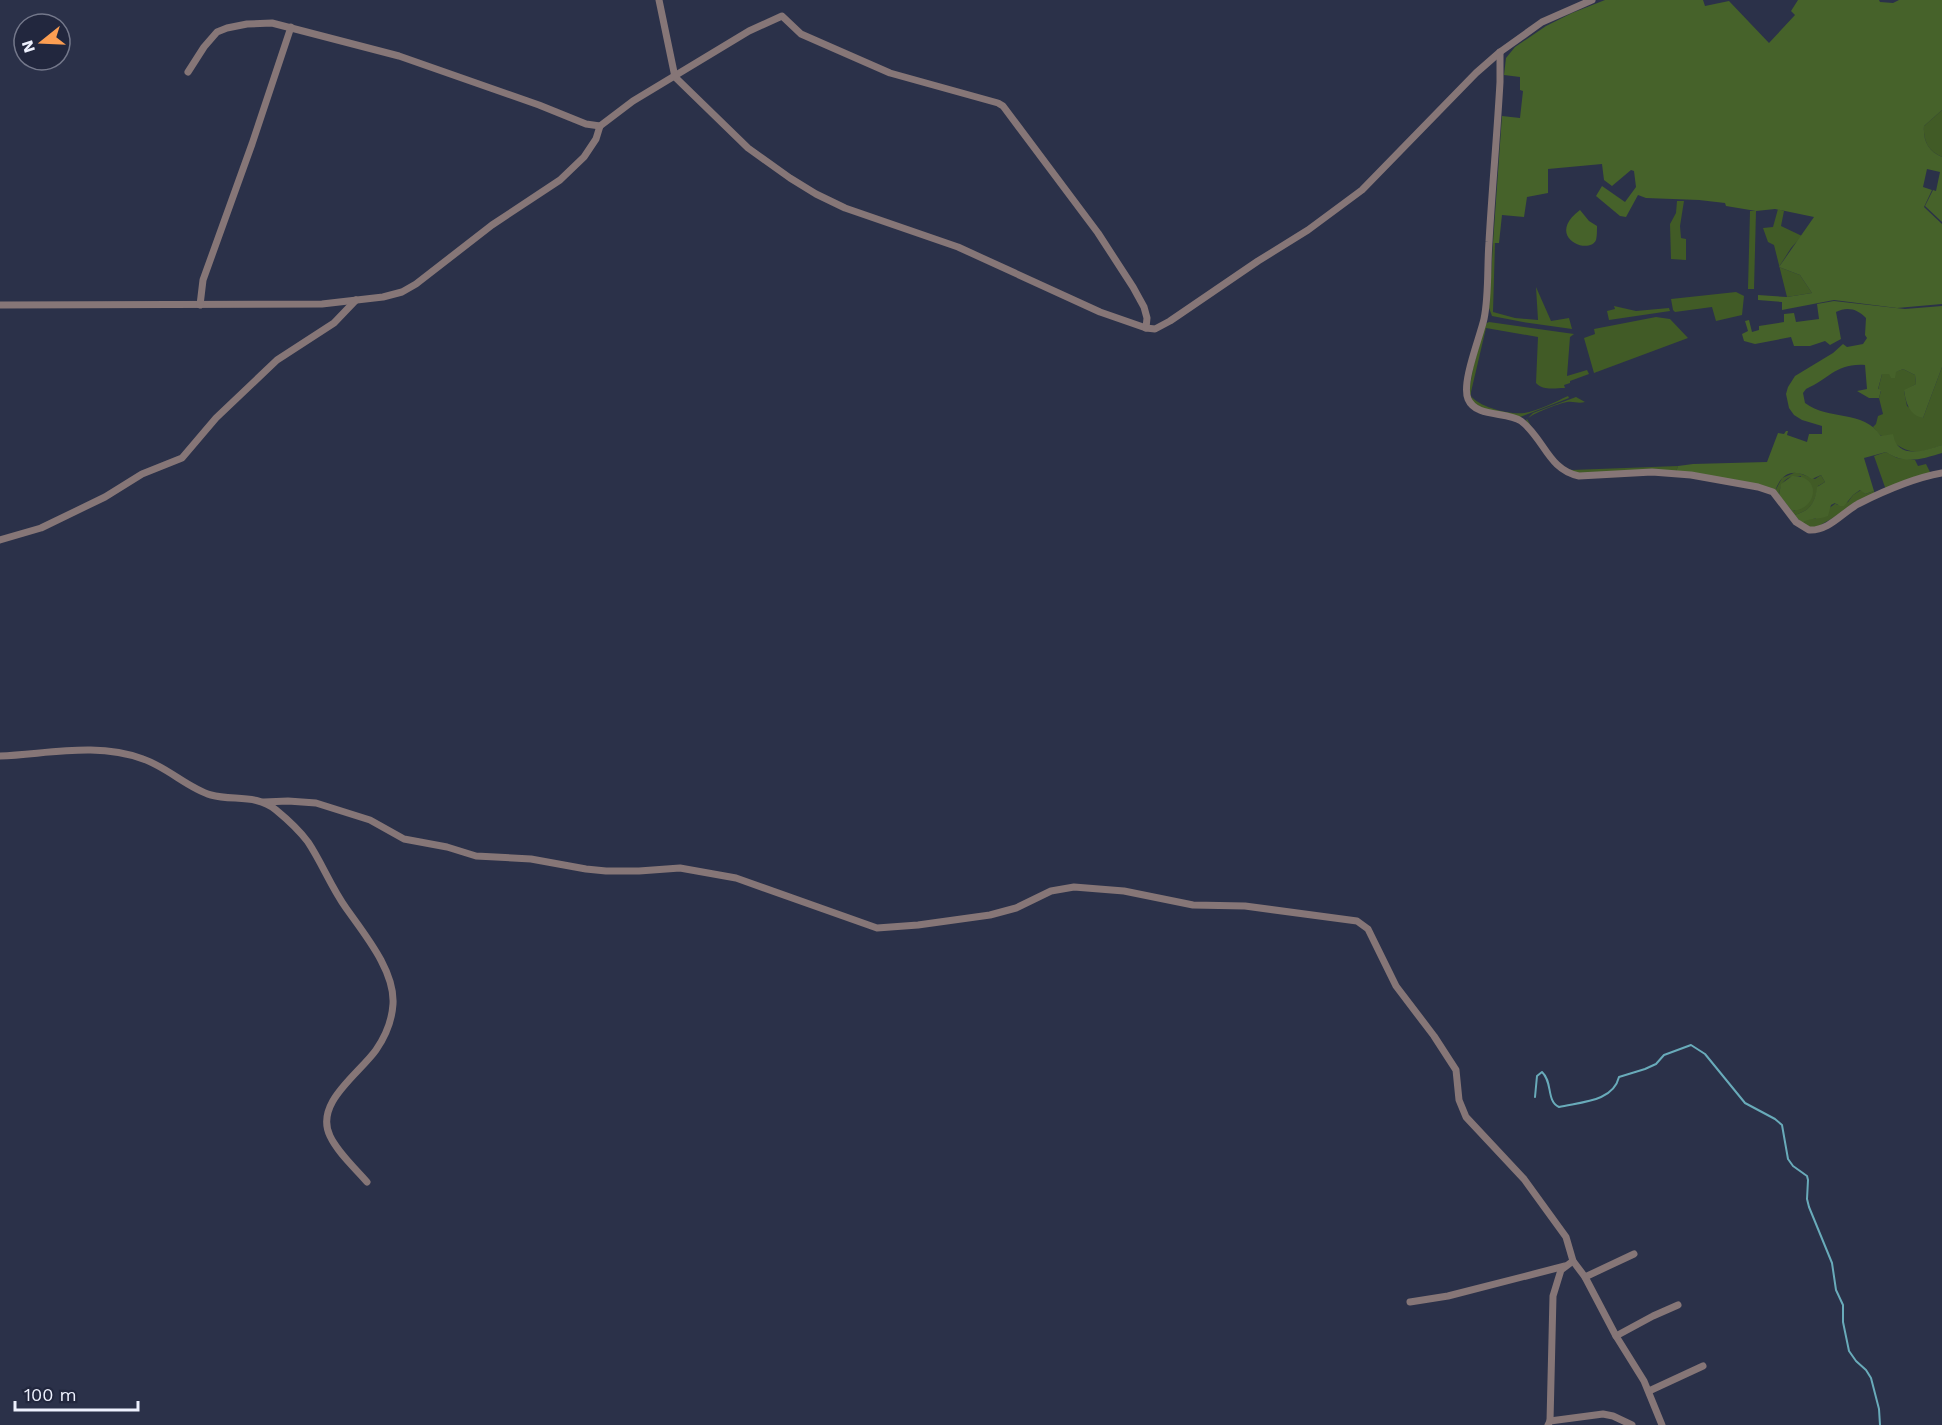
<svg xmlns="http://www.w3.org/2000/svg" width="1942" height="1425" font-family="'Work Sans',sans-serif">
  <style>
    .green { fill: #415b26 }
    .forest { fill: #46622a }
    .lines { fill: none; stroke-linecap: round; stroke-linejoin: round }
    .stream { stroke: #69abba; stroke-width: 2 }
    .street { stroke: #867677; stroke-width: 7 }
  </style>
  <rect width="100%" height="100%" fill="#2b3149"/>
  <g class="green">
    <path d="M1942,110V157C1928,151 1923,141 1924,126Z"/>
    <path d="M1677,201H1684L1680,226L1681,238L1686,239V260L1671,259L1670,224L1676,213Z"/>
    <path d="M1778,209L1784,211L1781,226L1802,236L1791,248L1779,267L1800,275L1812,293L1787,297L1774,245L1768,242L1763,228L1773,227Z"/>
    <path d="M1750,211H1756L1754,289H1748Z"/>
    <path d="M1493,243H1495L1493,312L1515,318L1538,320L1536,287L1551,321L1569,318L1572,329L1523,322L1492,316L1489,308Z"/>
    <path d="M1736,292L1744,296L1742,315L1716,321L1712,307L1675,312L1673,310L1671,299Z"/>
    <path d="M1614,306L1636,311L1669,308L1670,311L1609,320L1607,311L1615,309Z"/>
    <path d="M1656,317L1670,319L1688,338L1594,373L1584,338L1595,334L1594,329Z"/>
    <path d="M1489,322L1574,334L1570,337L1567,376L1587,370L1589,374L1570,381V383L1564,385L1565,388C1555,388 1543,391 1536,383L1538,337L1486,328L1471,392V396C1479,407 1510,415 1524,413C1538,411 1555,402 1568,396L1569,398L1520,417L1482,408L1473,402L1469,391L1473,368L1485,324Z"/>
    <path d="M1942,367V445C1920,453 1911,456 1892,441C1888,438 1882,437 1879,434C1877,432 1875,429 1873,427L1876,424L1878,416L1883,414L1879,398L1881,391L1878,390L1882,374L1895,372L1903,369L1915,375L1916,384L1904,391L1907,406L1923,418Z"/>
    <path d="M1576,397L1585,402C1578,404 1574,401 1567,402C1557,404 1534,413 1527,419C1536,435 1554,466 1572,470L1678,466L1676,472C1666,471 1657,470 1647,470C1625,470 1587,480 1567,471C1552,463 1535,434 1526,420L1533,413Z"/>
    <path d="M1886,452L1897,458L1915,460L1918,466L1926,464L1931,474L1886,490L1874,456Z"/>
    <path d="M1796,472L1815,479L1821,475L1825,482L1818,486C1815,502 1811,511 1794,515L1792,511H1795L1801,476C1786,476 1781,481 1779,495L1775,491L1782,478Z"/>
    <path d="M1861,490L1865,494L1874,491L1875,494L1817,527H1810L1802,523L1809,518L1815,519L1836,503L1837,505L1848,502L1853,495Z"/>
  </g>
  <g class="forest">
    <path d="M1605,0H1703L1705,6L1729,1L1769,43L1795,15L1791,11L1798,0H1879L1880,2L1893,3L1899,0H1942V110L1924,126C1923,141 1928,151 1942,157V222L1925,206L1933,190L1936,191L1940,172L1927,169L1923,187L1932,190L1924,207L1942,224V304L1897,308L1834,300L1782,310V302L1758,300V295L1787,297L1812,293L1800,275L1779,267L1814,217L1775,209L1756,211L1726,206L1725,203L1699,200L1646,198L1638,195L1626,217L1620,216L1596,196L1602,186L1625,202L1636,187L1634,171L1631,170L1612,186L1604,180L1602,164L1548,169V193L1527,197L1524,217L1502,215L1499,243H1493L1502,116L1520,118L1523,91L1520,90V77L1504,75L1506,58L1515,47L1546,26L1572,13Z"/>
    <path d="M1580,210L1589,221L1597,226C1597,230 1597,237 1596,240C1589,256 1544,237 1580,210Z"/>
    <path d="M1834,301L1905,309L1942,306V367L1923,418C1909,415 1906,403 1904,390L1916,384L1915,375L1903,369L1896,372L1895,378H1891L1889,374H1882L1878,389L1881,390L1879,398H1869L1857,391L1867,389L1865,365C1836,363 1829,379 1806,389L1803,393L1805,403C1829,421 1863,409 1881,436L1893,434C1897,460 1924,451 1942,445V453C1922,459 1905,465 1886,452L1864,458L1874,491L1865,494L1860,490L1853,495L1844,506H1840L1835,503L1831,505L1828,516C1818,520 1810,517 1802,523L1794,515C1810,511 1815,503 1817,487L1825,482L1821,475L1812,479C1795,468 1782,471 1775,491L1676,472L1678,466L1693,464L1767,462L1778,433L1784,434L1786,431H1788L1787,435L1807,442L1809,434H1822V426L1802,420L1794,415L1789,408L1786,394L1788,387L1795,376L1833,353L1843,344L1847,347L1863,344L1867,338L1865,335L1866,318C1858,309 1847,306 1836,312L1841,339L1830,345L1825,341L1810,346H1794L1791,337L1755,344L1744,341L1742,334L1748,331L1745,321L1749,320L1752,332L1759,330V326L1784,322V314L1794,313L1796,322L1819,319L1817,304Z"/>
    <path d="M1792,476C1822,475 1818,509 1792,511L1779,495L1781,484Z"/>
  </g>
  <g class="lines">
    <path class="stream" d="M1535,1097L1537,1076L1542,1072C1553,1082 1546,1101 1559,1107C1580,1102 1613,1102 1619,1077L1645,1069L1656,1064L1664,1055L1691,1045L1705,1054L1745,1103L1775,1119L1782,1125L1788,1159L1793,1166L1807,1176L1808,1180L1807,1199L1809,1207L1832,1263L1836,1290L1843,1305V1322L1849,1351L1856,1361L1866,1370L1871,1378L1879,1409L1880,1425"/>
    <g class="street">
      <path d="M659,0L675,77L748,148L790,178L816,194L845,208L958,247L1100,312L1146,328L1155,329L1170,321L1258,261L1308,230L1362,190L1476,73L1500,52L1542,22L1592,0"/>
      <path d="M1500,52V82C1497,136 1492,189 1489,242C1487,267 1489,295 1484,319C1480,337 1461,383 1468,399C1476,418 1507,411 1521,421C1544,438 1548,470 1579,476L1652,472L1691,475L1758,487L1773,492L1796,522L1809,530C1829,531 1842,513 1858,504C1884,491 1913,478 1942,473"/>
      <path d="M188,72L204,47L217,32L227,28L247,24L272,23L399,56L539,105L586,124L600,126"/>
      <path d="M0,305L322,304L383,297L402,292L416,284L492,225L560,180L584,157L596,139L600,126L633,101L749,31L782,16L801,34L890,73L998,103L1003,106L1098,233L1133,287L1144,307L1147,318L1146,328"/>
      <path d="M200,305L203,280L252,144L291,27"/>
      <path d="M0,540L41,528L105,497L142,474L182,458L216,418L277,360L334,323L356,300"/>
      <path d="M0,756C48,754 97,742 143,759C167,767 189,789 211,795C233,801 257,794 276,810C287,819 299,830 308,842C322,863 331,887 346,908C365,935 395,971 393,1004C392,1020 385,1037 376,1050C359,1074 314,1103 330,1136C338,1153 355,1168 367,1182"/>
      <path d="M264,802L288,801L316,803L370,820L404,839L447,847L476,856L531,859L586,869L606,871H639L680,868L736,878L877,928L918,925L990,915L1016,908L1051,891L1074,887L1124,891L1193,905L1245,906L1357,921L1368,929L1396,986L1434,1036L1456,1070L1459,1100L1466,1117L1524,1179L1566,1237L1573,1261L1585,1277L1616,1336L1644,1381L1662,1425"/>
      <path d="M1585,1277L1634,1254"/>
      <path d="M1410,1302L1448,1296L1565,1266"/>
      <path d="M1616,1336L1653,1316L1678,1305"/>
      <path d="M1649,1391L1703,1366"/>
      <path d="M1550,1421L1603,1414L1613,1416L1632,1425"/>
      <path d="M1548,1425L1550,1421L1553,1296L1561,1270L1573,1261"/>
    </g>
  </g>
  <g transform="translate(42 42) rotate(252)"><circle r="28" fill="#22273e" stroke="#74788b" stroke-width="1.5"/>
  <path d="M0-4.5L10 22L0 15L-10 22Z" fill="#fc9e52"/>
  <text y="-9" font-size="16" font-weight="bold" text-anchor="middle" fill="#eef1fe">N</text>
  </g>
  <path d="M15 1401v9h123v-9" fill="none" stroke="#eef1fe" stroke-width="3"/>
  <text x="24" y="1401" font-size="18" fill="#eef1fe" stroke="#22273e" stroke-width="4.5" paint-order="stroke">100 m</text>
</svg>
